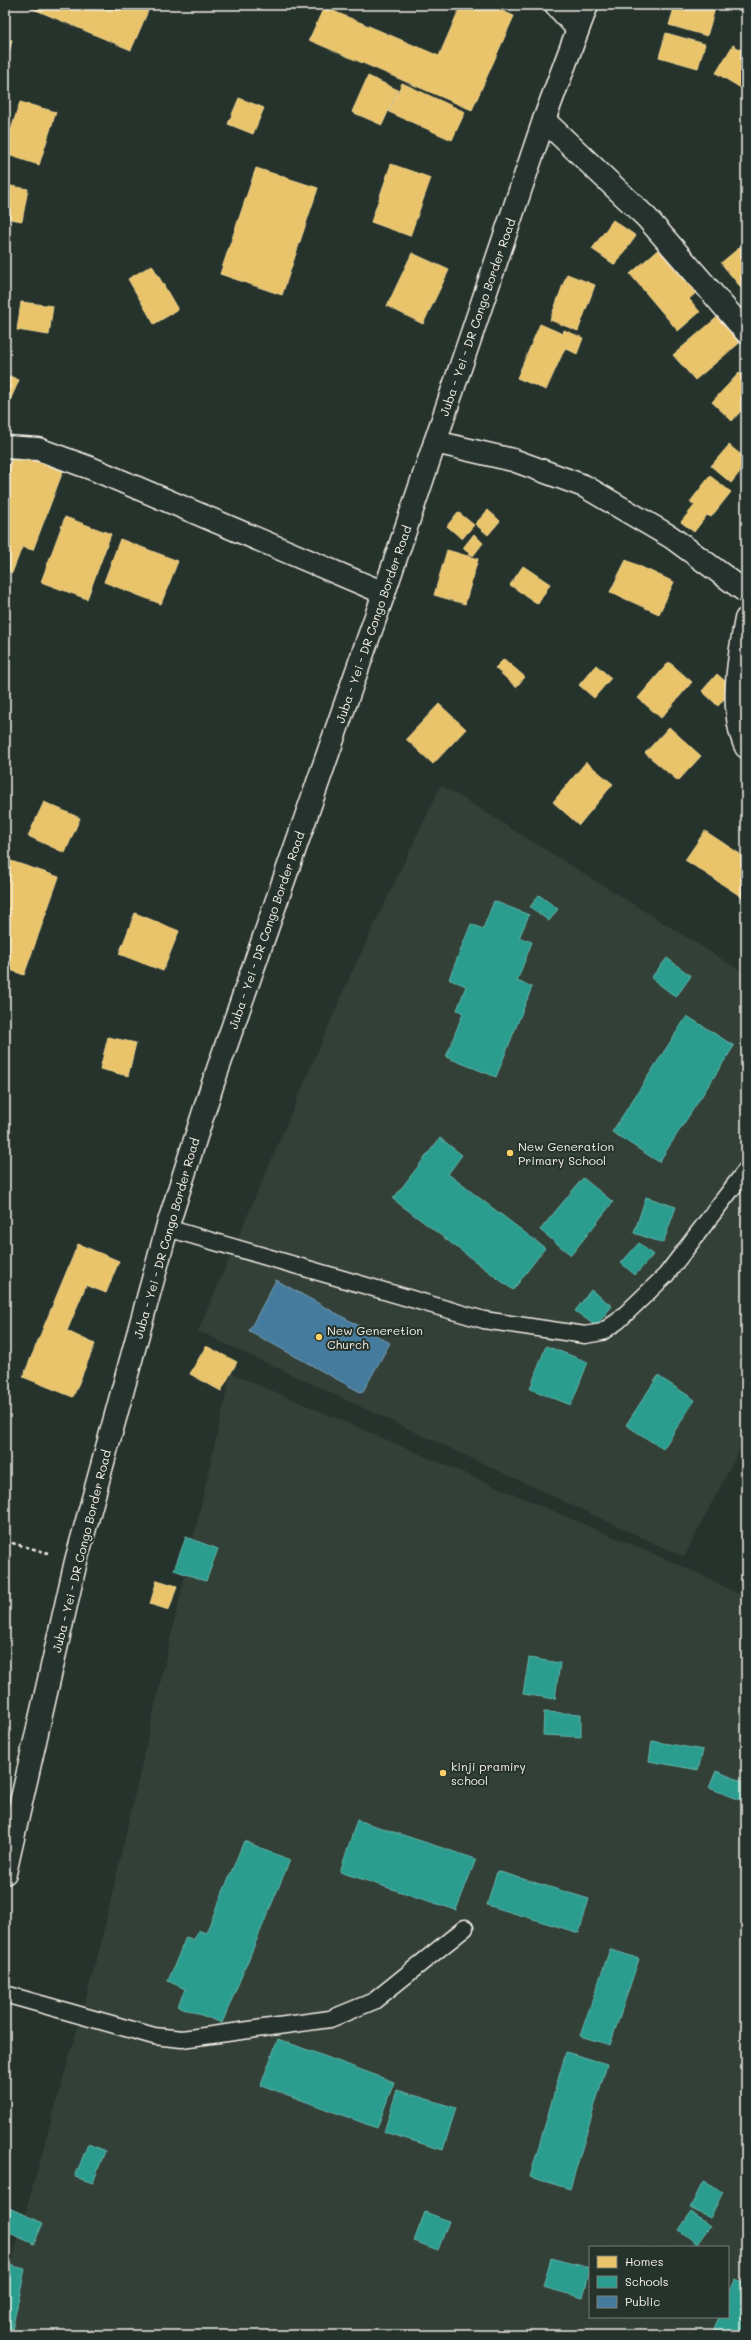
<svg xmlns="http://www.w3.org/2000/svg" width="751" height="2340" font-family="Mali,sans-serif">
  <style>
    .built { fill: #333f39; fill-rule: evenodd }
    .homes { fill: #e9c46a; stroke: #ecd290 }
    .schools { fill: #2a9d8f; stroke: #67b6aa }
    .public { fill: #457b9d; stroke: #7a9eb4 }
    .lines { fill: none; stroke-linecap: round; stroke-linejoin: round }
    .service-casing { stroke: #f4f1e8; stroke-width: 19 }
    .minor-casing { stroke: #f4f1e8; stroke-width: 25 }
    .primary-casing { stroke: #f4f1e8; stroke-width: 25 }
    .path { stroke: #f4f1e8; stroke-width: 2.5; stroke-dasharray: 4 3; stroke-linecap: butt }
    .service { stroke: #26332d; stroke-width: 16 }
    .minor { stroke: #26332d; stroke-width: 22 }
    .primary { stroke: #26332d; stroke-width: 22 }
    .poi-dot { fill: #ffd166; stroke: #26332d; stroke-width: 1.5 }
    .labels { text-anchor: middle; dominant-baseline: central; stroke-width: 4; stroke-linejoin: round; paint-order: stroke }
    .street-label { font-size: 12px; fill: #f4f1e8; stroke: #26332d }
    .poi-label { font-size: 12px; fill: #f4f1e8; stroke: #26332d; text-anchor: start }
  </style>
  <rect width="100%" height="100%" fill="#26332d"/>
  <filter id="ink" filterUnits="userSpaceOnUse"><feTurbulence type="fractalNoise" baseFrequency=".025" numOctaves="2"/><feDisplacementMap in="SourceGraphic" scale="8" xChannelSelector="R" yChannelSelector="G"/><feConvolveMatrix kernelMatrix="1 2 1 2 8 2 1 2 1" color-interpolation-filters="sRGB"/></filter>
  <g filter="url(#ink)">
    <g class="built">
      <path d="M441,785L746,974V1437L684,1557L198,1331L350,976Z"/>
      <path d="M231,1373L698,1573L746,1598V2335H5V2285L100,1947ZM590,2247H728V2317H590Z"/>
    </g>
    <g class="homes">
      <path d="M24,5H134L148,11L131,50Z"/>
      <path d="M461,5H488L514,16L472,110L309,40L324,7L439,56Z"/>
      <path d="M675,5H716L707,36L669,25Z"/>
      <path d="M666,33L705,44L698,68L659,57Z"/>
      <path d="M5,39L12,40L5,71Z"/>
      <path d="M733,45L746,53V91L716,73Z"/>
      <path d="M368,76L398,90L382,125L352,112Z"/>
      <path d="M402,83L465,112L452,140L389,112Z"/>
      <path d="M239,98L264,108L253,134L228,124Z"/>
      <path d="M20,102L56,112L39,165L5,154V148Z"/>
      <path d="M391,164L431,178L410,236L371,222Z"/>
      <path d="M256,168L318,188L282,295L220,274Z"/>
      <path d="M5,185L28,189L22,221L5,218Z"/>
      <path d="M613,220L636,236L615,265L592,249Z"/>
      <path d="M746,242V288L743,290L721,263Z"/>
      <path d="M661,247L698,291L689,299L700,312L678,331L630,274Z"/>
      <path d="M412,253L449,270L423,324L387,306Z"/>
      <path d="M152,265L178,310L154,324L128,279Z"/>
      <path d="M567,274L595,285L578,331L550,320Z"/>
      <path d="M21,302L53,306L49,335L17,330Z"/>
      <path d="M721,314L743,340L695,380L673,355Z"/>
      <path d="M540,324L563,334L564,330L583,338L577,354L565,348L546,390L517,378Z"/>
      <path d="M739,373L746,379V405L732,421L712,402Z"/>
      <path d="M5,374L19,380L5,412Z"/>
      <path d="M729,445L746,459V464L731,483L711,466Z"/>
      <path d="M14,453L63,471L33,550L22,547L12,573L5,570V475Z"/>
      <path d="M710,476L731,492L711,517L707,515L694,532L681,522L695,505L690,502Z"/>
      <path d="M488,510L500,521L488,535L475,524Z"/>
      <path d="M458,512L474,525L462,539L447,526Z"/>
      <path d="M65,517L111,534L87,599L41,582Z"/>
      <path d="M474,534L483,543L473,556L463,548Z"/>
      <path d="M120,539L178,561L161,604L104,582Z"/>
      <path d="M447,550L478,559L465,604L434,595Z"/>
      <path d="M626,560L674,582L659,614L610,592Z"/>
      <path d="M523,566L550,584L538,604L510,585Z"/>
      <path d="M504,659L525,677L516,687L495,668Z"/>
      <path d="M669,662L692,682L661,718L638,698Z"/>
      <path d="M596,665L611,678L594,698L579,685Z"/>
      <path d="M717,674L733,688L718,706L702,691Z"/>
      <path d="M439,704L466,729L433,764L406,739Z"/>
      <path d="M669,727L701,756L678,781L645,753Z"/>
      <path d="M586,762L613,784L579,825L553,802Z"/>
      <path d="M44,802L80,818L65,853L28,836Z"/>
      <path d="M705,831L746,858L745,899L685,860Z"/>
      <path d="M5,859L59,877L24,975L5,968Z"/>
      <path d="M135,913L179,931L163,971L119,954Z"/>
      <path d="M108,1037L136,1043L128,1076L100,1069Z"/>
      <path d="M78,1244L119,1261L106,1293L86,1285L67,1331L95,1344L73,1397L23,1377Z"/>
      <path d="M206,1346L237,1362L221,1391L190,1374Z"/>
      <path d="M157,1580L177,1586L169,1610L150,1604Z"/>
    </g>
    <g class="schools">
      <path d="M539,895L558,909L549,921L530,907Z"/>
      <path d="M494,901L529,915L519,938L532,942L517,981L532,987L496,1077L446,1057L463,1013L457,1010L466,986L449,979L471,924L483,929Z"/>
      <path d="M667,958L691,976L676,997L651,978Z"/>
      <path d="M687,1016L734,1046L659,1162L612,1132Z"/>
      <path d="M440,1138L462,1155L448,1174L545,1248L513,1290L393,1199Z"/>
      <path d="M583,1178L613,1202L571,1255L540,1230Z"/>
      <path d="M646,1197L676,1207L663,1243L634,1233Z"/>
      <path d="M639,1243L653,1255L635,1275L621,1263Z"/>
      <path d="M591,1290L612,1306L596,1326L575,1311Z"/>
      <path d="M546,1346L588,1362L571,1405L530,1389Z"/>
      <path d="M658,1376L695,1400L663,1449L626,1425Z"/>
      <path d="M186,1537L218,1549L206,1581L174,1570Z"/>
      <path d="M529,1658L560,1663L555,1699L523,1694Z"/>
      <path d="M544,1712L581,1714V1737L543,1735Z"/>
      <path d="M652,1741L703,1750L698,1770L649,1761Z"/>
      <path d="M716,1771L746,1783V1802L709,1788Z"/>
      <path d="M357,1820L476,1859L456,1910L340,1872Z"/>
      <path d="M244,1841L290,1860L222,2023L178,2006L185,1989L168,1981L186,1937L194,1940L198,1930L206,1933Z"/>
      <path d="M497,1871L589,1899L579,1933L487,1905Z"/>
      <path d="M610,1949L639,1959L610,2045L580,2036Z"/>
      <path d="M278,2039L394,2082L377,2128L261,2085Z"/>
      <path d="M566,2052L607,2064L570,2189L530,2177Z"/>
      <path d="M397,2090L456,2108L443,2150L384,2132Z"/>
      <path d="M88,2144L105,2151L93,2183L75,2177Z"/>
      <path d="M703,2182L723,2192L710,2218L690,2208Z"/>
      <path d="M9,2208L43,2223L34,2244L5,2231V2218Z"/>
      <path d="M425,2212L449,2221L438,2250L414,2241Z"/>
      <path d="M691,2212L710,2226L697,2244L679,2230Z"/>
      <path d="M746,2250V2261L742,2260Z"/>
      <path d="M551,2258L590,2268L583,2298L543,2287Z"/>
      <path d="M5,2264L25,2269L11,2335H5Z"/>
      <path d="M735,2280L746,2284V2335H712L719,2317H728V2296Z"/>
    </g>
    <path class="public" d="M276,1280L390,1343L362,1393L249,1331Z"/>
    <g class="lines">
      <defs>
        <g id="service">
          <path d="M167,1228L484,1320L585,1335L602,1332L618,1321L666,1275L746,1170"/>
          <path d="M5,1994L154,2036L182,2039L330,2019L374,2001L465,1928"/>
        </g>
        <g id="minor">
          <path d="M556,5L578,29"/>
          <path d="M544,120L647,218L746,332"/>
          <path d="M435,442L513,460L584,486L671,537L746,592"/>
          <path d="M5,447L38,449L93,469L384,593"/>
          <path d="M746,619C739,657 729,711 746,747"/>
        </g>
        <path id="primary" d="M5,1873L76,1561L167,1228L212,1086L384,593L544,120L587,5"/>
      </defs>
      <use href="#service" class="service-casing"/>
      <use href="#minor" class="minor-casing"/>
      <use href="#primary" class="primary-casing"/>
      <path class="path" d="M5,1541L48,1553"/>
      <use href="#service" class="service"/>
      <use href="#minor" class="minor"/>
      <use href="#primary" class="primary"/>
    </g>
  </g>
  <g class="poi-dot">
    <circle cx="510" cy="1153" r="4"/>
    <circle cx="319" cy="1337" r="4"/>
    <circle cx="443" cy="1773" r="4"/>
  </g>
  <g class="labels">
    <g class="street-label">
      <text transform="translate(477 317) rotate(-71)">Juba - Yei - DR Congo Border Road</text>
      <text transform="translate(373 624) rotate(-71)">Juba - Yei - DR Congo Border Road</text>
      <text transform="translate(266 930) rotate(-71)">Juba - Yei - DR Congo Border Road</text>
      <text transform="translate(166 1238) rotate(-74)">Juba - Yei - DR Congo Border Road</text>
      <text transform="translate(81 1551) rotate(-76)">Juba - Yei - DR Congo Border Road</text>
    </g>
    <g class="poi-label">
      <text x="518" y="1146">New Generation<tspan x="518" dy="14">Primary School</tspan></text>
      <text x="327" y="1330">New Generetion<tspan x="327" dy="14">Church</tspan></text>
      <text x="451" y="1766">kinji pramiry<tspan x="451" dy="14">school</tspan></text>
    </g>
  </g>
  <rect width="751" height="2340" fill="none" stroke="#26332d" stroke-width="20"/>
  <rect x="10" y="10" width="731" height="2320" fill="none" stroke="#f4f1e8" stroke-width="1.5" filter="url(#ink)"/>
  <rect x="589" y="2246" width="140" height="72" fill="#26332d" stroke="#787f78"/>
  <rect x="597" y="2256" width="20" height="12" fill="#e9c46a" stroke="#787f78"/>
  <text x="625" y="2266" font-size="12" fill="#f4f1e8">Homes</text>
  <rect x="597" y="2276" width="20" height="12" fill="#2a9d8f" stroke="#787f78"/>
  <text x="625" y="2286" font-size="12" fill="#f4f1e8">Schools</text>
  <rect x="597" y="2296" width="20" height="12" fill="#457b9d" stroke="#787f78"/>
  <text x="625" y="2306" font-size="12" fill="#f4f1e8">Public</text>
</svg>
